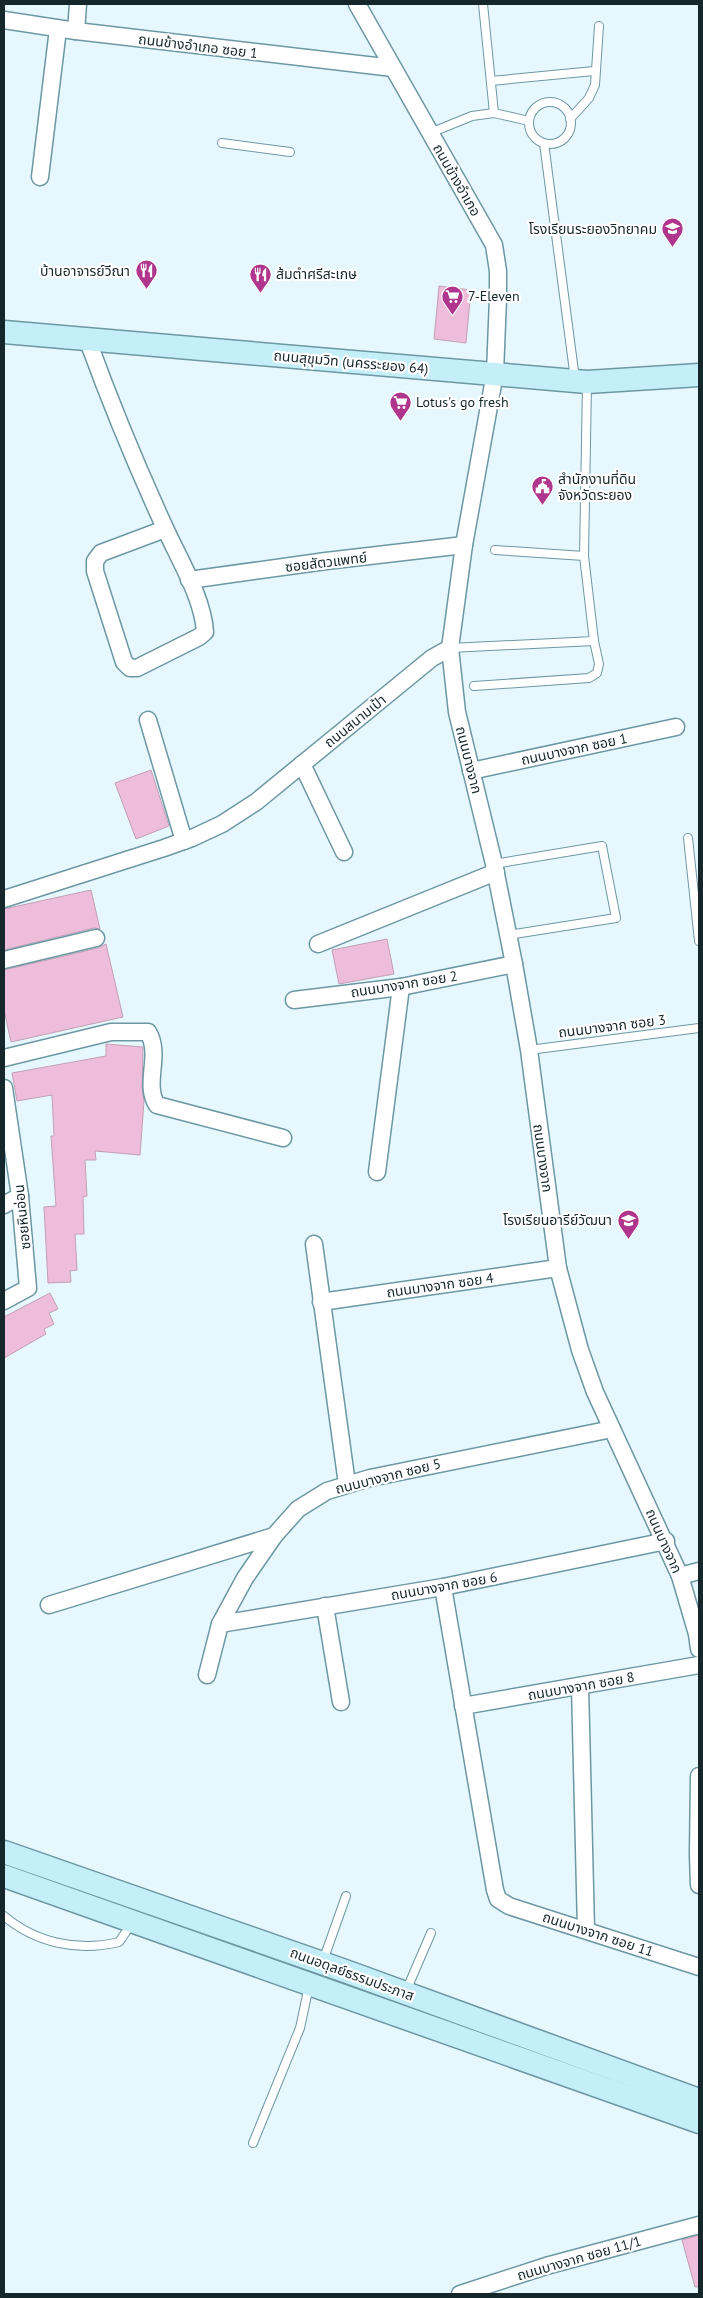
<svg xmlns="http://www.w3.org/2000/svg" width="703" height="2298" font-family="'PT Sans','Noto Sans Thai',sans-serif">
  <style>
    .building { fill: #eebddb; stroke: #c2a0b4 }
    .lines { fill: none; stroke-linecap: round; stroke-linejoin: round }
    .lane-casing { stroke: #6d97a3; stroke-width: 10 }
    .street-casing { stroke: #6d97a3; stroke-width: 19 }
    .secondary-casing { stroke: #6d97a3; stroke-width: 25 }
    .lane { stroke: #fff; stroke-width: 8 }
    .street { stroke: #fff; stroke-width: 16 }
    .secondary { stroke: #c4eef8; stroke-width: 22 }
    .labels { text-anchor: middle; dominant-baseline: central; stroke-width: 4.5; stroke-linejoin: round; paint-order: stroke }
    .street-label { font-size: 14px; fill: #16272c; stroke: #fff }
    .poi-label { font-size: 14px; fill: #16272c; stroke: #fff; text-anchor: start }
  </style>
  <rect width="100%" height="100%" fill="#e6f8fd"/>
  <g class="building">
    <path d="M439,286L471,290L466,343L434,339Z"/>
    <path d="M151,770L169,826L136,839L115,783Z"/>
    <path d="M91,890L100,929L94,928L4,950V909Z"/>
    <path d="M387,939L394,974L339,984L332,950Z"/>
    <path d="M106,944L123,1017L11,1042L4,1010V970L98,948Z"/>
    <path d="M106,1044L143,1047L142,1088L144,1101L140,1155L95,1151L96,1160H85L87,1196L83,1197L84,1234H75L77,1270L70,1271L71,1282L48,1283L44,1207L56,1206L51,1136H54L52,1095L17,1101L12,1073L106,1056Z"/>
    <path d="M50,1293L58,1309L49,1313L54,1324L44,1329L46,1334L4,1358V1317Z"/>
    <path d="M699,2235V2287H695L682,2240Z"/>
  </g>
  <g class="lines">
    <defs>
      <g id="lane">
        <path d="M483,4L494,113"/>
        <path d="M491,81L594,71"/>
        <circle cx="550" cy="123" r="21"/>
        <path d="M570,119L589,98L595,85L599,26"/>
        <path d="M430,133L472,116L494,113L529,121"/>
        <path d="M222,143L290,152"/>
        <path d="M544,143L575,379"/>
        <path d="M495,550L584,556"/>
        <path d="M450,648L594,641L584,556L587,384"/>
        <path d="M474,686L589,678L597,673L599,664L594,641"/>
        <path d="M688,838L699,941"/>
        <path d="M494,864L602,846L616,918L508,935"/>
        <path d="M529,1050L699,1028"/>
        <path d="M4,1916C36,1943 78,1952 119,1942L132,1923"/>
        <path d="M323,1961L346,1896"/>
        <path d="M406,1991L431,1933"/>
        <path d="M253,2143L300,2028L309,1986"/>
      </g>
      <g id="street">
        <path d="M357,4L494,245L498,271V298L495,373L464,545L450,648L457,712L494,864L514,964L529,1050L558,1268L580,1350L595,1392L680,1576L697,1634L699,1649"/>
        <path d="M4,20L76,31L393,68"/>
        <path d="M76,31L78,4"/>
        <path d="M40,177L58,29"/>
        <path d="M88,341C111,404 137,467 165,528C179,559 203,598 205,632L199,637L137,668H130L124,662L95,571V561L101,553L165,529"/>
        <path d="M189,580L326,561L464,545"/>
        <path d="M148,720L184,841"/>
        <path d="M302,764L344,852"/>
        <path d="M471,771L676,727"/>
        <path d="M4,899L164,848L192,838L222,824L256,802L432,658L450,648"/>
        <path d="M318,944L496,872"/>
        <path d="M4,960L96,938"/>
        <path d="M294,1000L401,987L514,964"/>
        <path d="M4,1058L111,1032H148C162,1055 143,1084 157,1105L283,1138"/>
        <path d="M4,1088L20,1196L28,1288L4,1301"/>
        <path d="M377,1172L401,987"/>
        <path d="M4,1205L20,1196"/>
        <path d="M314,1244L347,1484"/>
        <path d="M321,1302L558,1268"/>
        <path d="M680,1576L699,1571"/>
        <path d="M443,1587L495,1890L498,1899L509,1906L699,1967"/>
        <path d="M49,1605L274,1536"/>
        <path d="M325,1606L341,1702"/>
        <path d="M220,1624L443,1587L666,1541"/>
        <path d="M207,1675L220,1624L245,1578L274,1536L298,1509L327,1491L370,1478L612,1429"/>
        <path d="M580,1686L586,1929"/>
        <path d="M463,1706L699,1665"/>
        <path d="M699,1776L698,1855L699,1885"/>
        <path d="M460,2294L546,2266L699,2225"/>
      </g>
      <g id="secondary">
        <path d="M4,332L587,382L699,375"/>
        <path d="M4,1852L345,1971L699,2100"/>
        <path d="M4,1876L699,2122"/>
      </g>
    </defs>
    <use href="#lane" class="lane-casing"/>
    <use href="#street" class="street-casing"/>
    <use href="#secondary" class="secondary-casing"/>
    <use href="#lane" class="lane"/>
    <use href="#street" class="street"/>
    <use href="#secondary" class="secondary"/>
  </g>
  <defs>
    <symbol id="school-pin" viewBox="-11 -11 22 30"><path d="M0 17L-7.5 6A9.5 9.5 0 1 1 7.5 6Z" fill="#af368c" stroke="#fff"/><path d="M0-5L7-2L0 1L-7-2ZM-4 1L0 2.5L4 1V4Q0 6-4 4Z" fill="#fff"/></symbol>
    <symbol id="restaurant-pin" viewBox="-11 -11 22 30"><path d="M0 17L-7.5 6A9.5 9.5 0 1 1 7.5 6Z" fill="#af368c" stroke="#fff"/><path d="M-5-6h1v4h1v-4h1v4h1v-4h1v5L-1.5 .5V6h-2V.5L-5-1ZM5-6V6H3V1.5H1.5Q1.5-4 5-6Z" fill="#fff"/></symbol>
    <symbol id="supermarket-pin" viewBox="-11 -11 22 30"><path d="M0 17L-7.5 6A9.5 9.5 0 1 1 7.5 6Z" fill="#af368c" stroke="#fff"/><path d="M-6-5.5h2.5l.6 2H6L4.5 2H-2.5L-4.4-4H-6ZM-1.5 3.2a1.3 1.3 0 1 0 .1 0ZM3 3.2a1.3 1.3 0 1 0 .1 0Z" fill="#fff"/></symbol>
    <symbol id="civic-pin" viewBox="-11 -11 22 30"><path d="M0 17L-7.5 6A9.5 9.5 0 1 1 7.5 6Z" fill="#af368c" stroke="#fff"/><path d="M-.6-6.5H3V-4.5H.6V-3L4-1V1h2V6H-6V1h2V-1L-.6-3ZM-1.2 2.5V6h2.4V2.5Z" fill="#fff"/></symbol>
  </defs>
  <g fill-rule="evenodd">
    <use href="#school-pin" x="660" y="216" width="25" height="34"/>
    <use href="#restaurant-pin" x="134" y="258" width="25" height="34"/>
    <use href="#restaurant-pin" x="248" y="262" width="25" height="34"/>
    <use href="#supermarket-pin" x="440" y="284" width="25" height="34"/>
    <use href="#supermarket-pin" x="388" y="390" width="25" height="34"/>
    <use href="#civic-pin" x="530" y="474" width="25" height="34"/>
    <use href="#school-pin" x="616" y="1208" width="25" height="34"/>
  </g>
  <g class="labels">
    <g class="street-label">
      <text transform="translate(198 46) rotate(7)">ถนนข้างอำเภอ ซอย 1</text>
      <text transform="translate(457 180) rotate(60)">ถนนข้างอำเภอ</text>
      <text transform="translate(351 362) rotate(5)">ถนนสุขุมวิท (นครระยอง 64)</text>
      <text transform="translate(326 562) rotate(-7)">ซอยสัตวแพทย์</text>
      <text transform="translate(355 721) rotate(-39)">ถนนสนามเป้า</text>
      <text transform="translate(574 749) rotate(-12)">ถนนบางจาก ซอย 1</text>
      <text transform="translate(469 760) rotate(76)">ถนนบางจาก</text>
      <text transform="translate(404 984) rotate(-9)">ถนนบางจาก ซอย 2</text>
      <text transform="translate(612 1026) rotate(-7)">ถนนบางจาก ซอย 3</text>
      <text transform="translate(543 1158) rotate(82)">ถนนบางจาก</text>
      <text transform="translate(22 1217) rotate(-96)">ซอยหินอ่อน</text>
      <text transform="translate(440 1285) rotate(-8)">ถนนบางจาก ซอย 4</text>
      <text transform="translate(388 1476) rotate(-14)">ถนนบางจาก ซอย 5</text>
      <text transform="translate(664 1541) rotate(66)">ถนนบางจาก</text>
      <text transform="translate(444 1586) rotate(-10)">ถนนบางจาก ซอย 6</text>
      <text transform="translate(581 1686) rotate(-10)">ถนนบางจาก ซอย 8</text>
      <text transform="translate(598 1934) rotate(18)">ถนนบางจาก ซอย 11</text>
      <text transform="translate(352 1974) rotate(20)">ถนนอดุลย์ธรรมประภาส</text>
      <text transform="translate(579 2258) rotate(-16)">ถนนบางจาก ซอย 11/1</text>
    </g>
    <g class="poi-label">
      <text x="657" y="229" text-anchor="end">โรงเรียนระยองวิทยาคม</text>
      <text x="130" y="271" text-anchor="end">บ้านอาจารย์วีณา</text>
      <text x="276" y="274">ส้มตำศรีสะเกษ</text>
      <text x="468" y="296">7-Eleven</text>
      <text x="416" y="402">Lotus's go fresh</text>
      <text x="558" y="479">สำนักงานที่ดิน<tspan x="558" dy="16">จังหวัดระยอง</tspan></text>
      <text x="612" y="1220" text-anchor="end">โรงเรียนอารีย์วัฒนา</text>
    </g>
  </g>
  <rect width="703" height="2298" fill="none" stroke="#16272c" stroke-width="10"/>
</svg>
